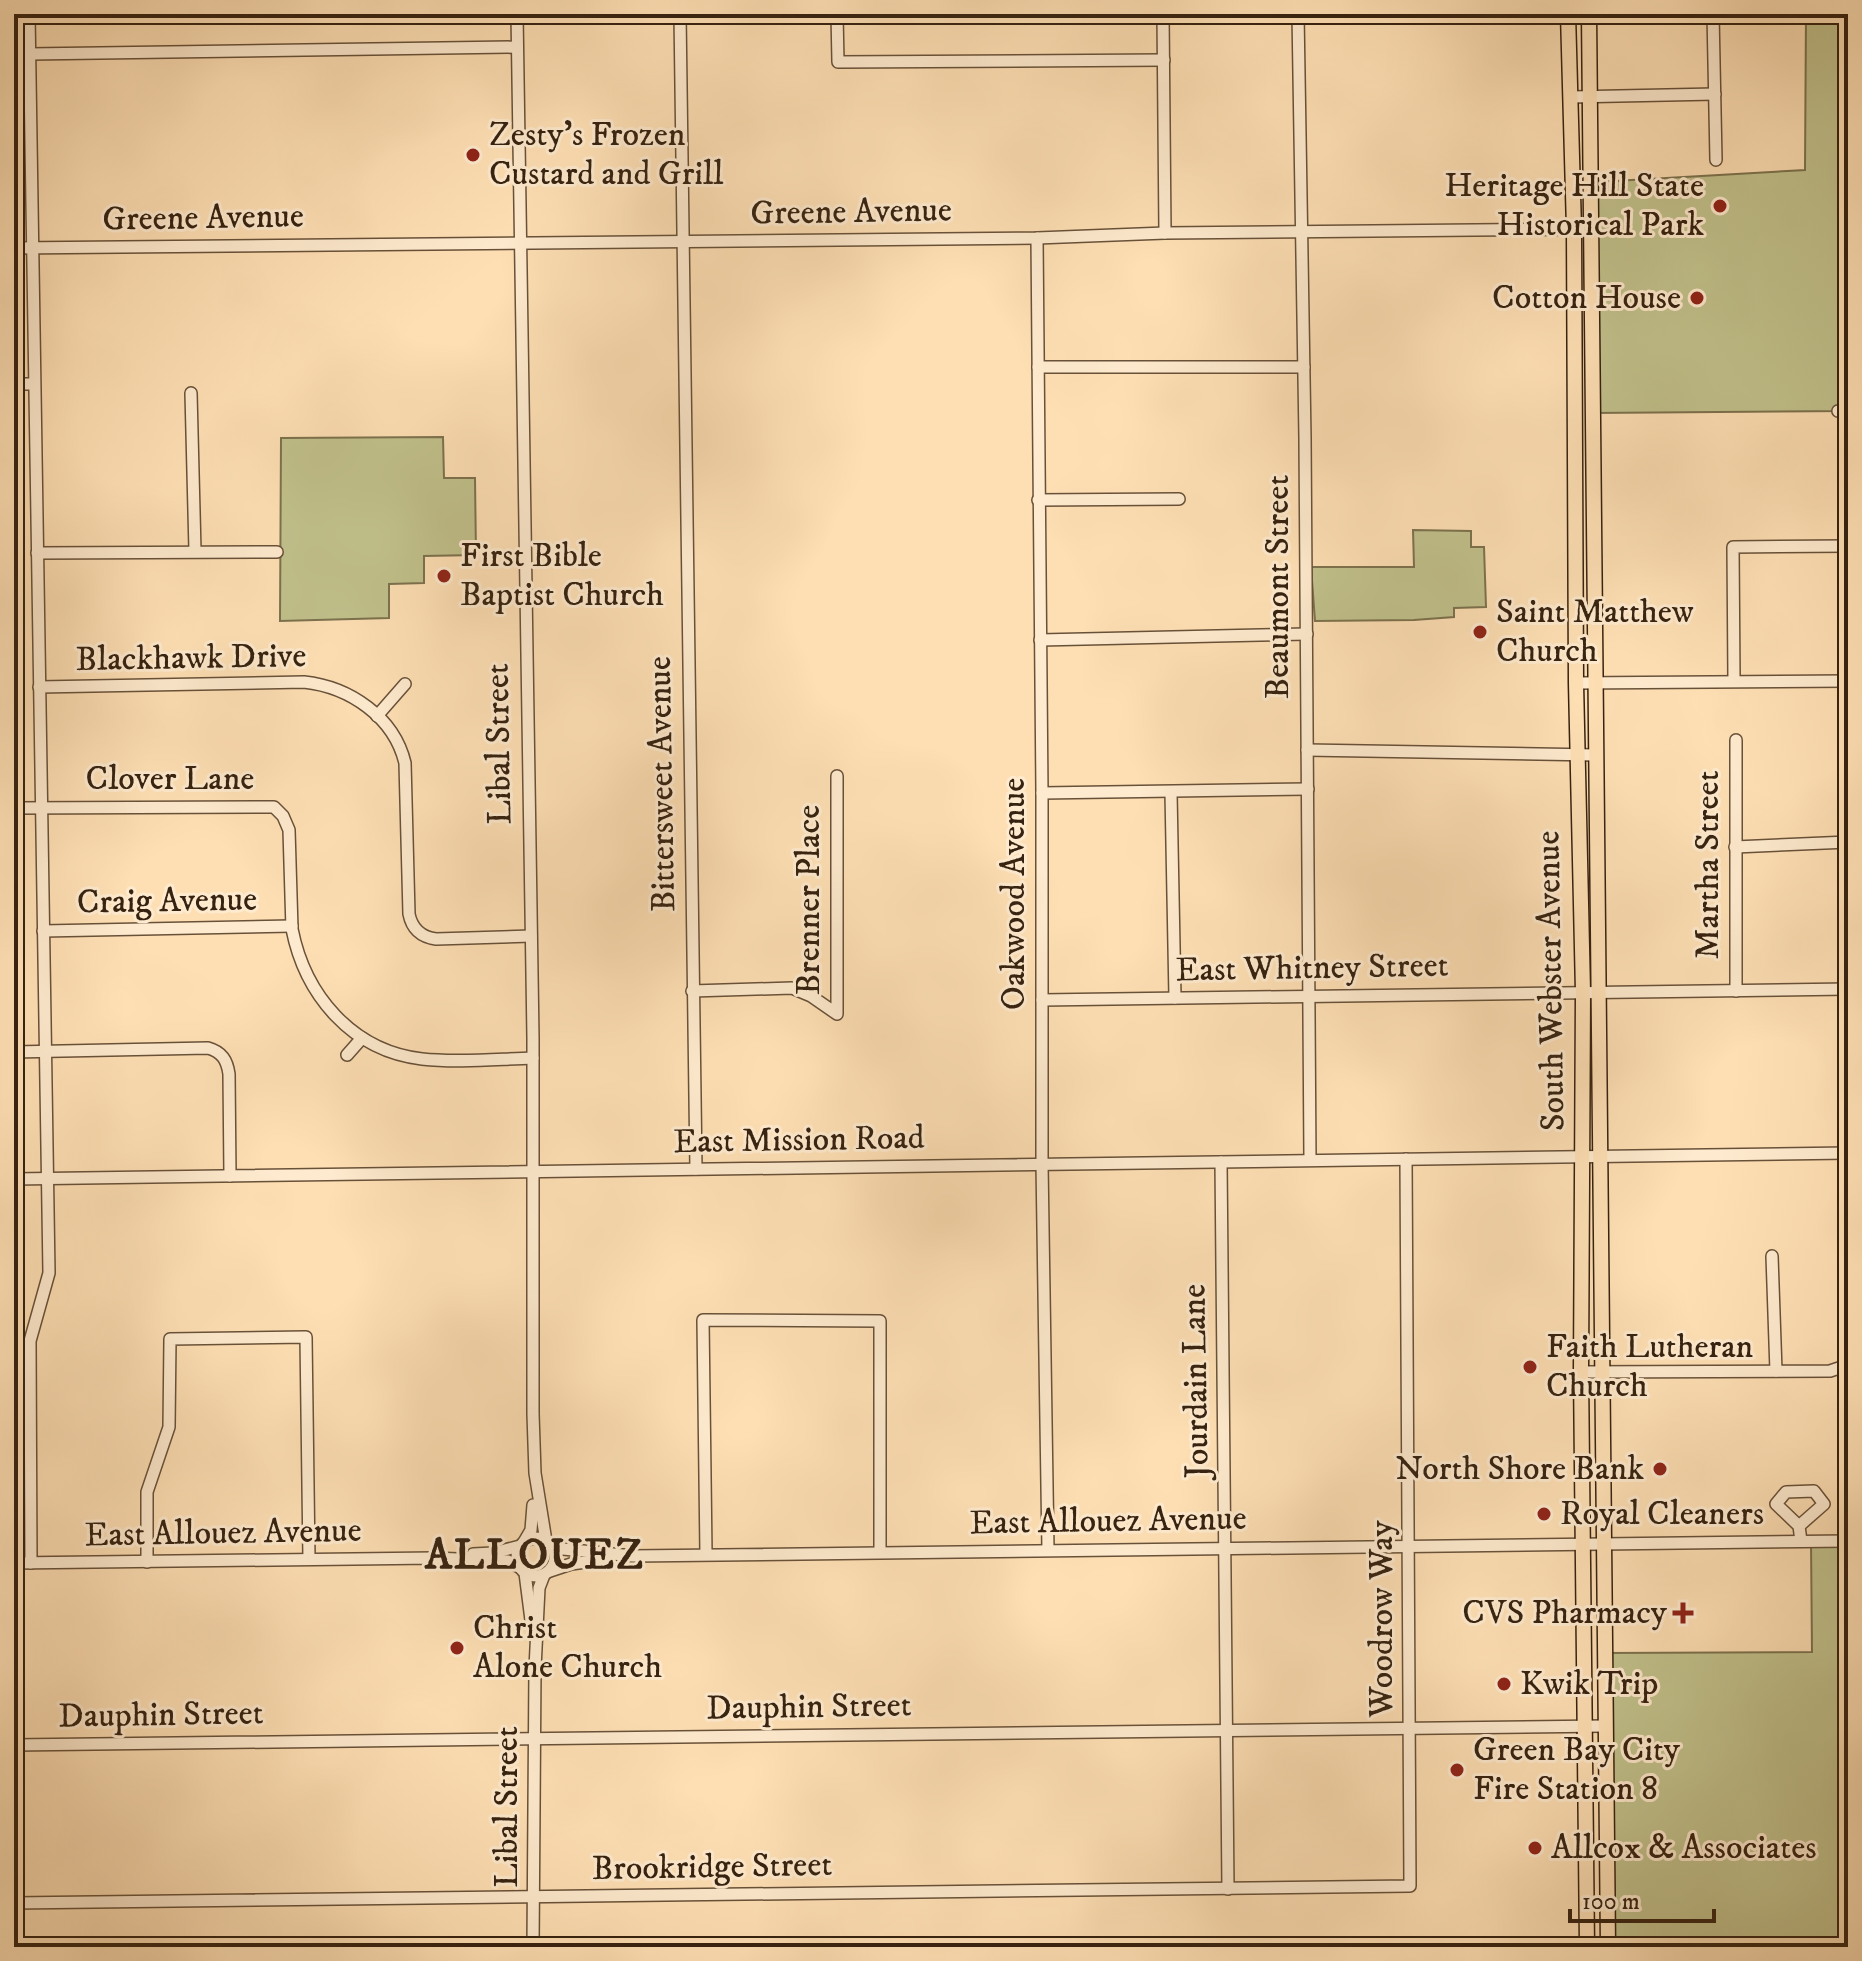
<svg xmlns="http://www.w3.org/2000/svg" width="1862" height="1961" font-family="'IM FELL DW Pica',serif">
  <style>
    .green { fill: #c1c18c; stroke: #7c724e; stroke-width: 2 }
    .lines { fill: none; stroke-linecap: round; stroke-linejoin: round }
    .minor-casing { stroke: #685139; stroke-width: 14 }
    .major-casing { stroke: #362210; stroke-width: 17 }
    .minor { stroke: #feeace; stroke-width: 11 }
    .major { stroke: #fedfb4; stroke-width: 14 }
    .poi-dot { fill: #8f2418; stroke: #feeace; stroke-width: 3 }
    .labels { text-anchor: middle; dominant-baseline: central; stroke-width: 6; stroke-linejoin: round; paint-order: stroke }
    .poi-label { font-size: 34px; fill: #362210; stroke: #feeace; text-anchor: start }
    .street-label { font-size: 34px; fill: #362210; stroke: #feeace }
    .district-label { font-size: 42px; font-weight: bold; letter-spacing: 2px; fill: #362210; stroke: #feeace }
  </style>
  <rect width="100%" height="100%" fill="#fedfb4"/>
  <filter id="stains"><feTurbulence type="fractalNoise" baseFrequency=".0025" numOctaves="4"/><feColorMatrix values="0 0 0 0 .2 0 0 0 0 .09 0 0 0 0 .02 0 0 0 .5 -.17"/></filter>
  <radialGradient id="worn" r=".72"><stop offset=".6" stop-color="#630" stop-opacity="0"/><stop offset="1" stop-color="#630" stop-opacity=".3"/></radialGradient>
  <g class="green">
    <path d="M1806,14H1848V411L1593,413L1597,182L1805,170Z"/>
    <path d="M443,437L444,478H475L476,555L424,556V583L389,584V618L280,621L281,438Z"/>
    <path d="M1413,530L1471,531V547H1484L1486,607L1454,608V617L1414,620L1315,621L1311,567H1414Z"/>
    <path d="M1811,1541H1848V1947H1608L1603,1653L1812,1652Z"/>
  </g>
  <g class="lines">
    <defs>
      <g id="minor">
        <path d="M29,14L49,1273L30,1341L31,1563"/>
        <path d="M517,14L533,1038V1414L535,1473L546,1541"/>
        <path d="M680,14L696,1169"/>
        <path d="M837,14L838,62L1164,60"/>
        <path d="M1163,14L1165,233"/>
        <path d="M1298,14L1305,438L1310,1160"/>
        <path d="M1713,14L1716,160"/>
        <path d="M30,54L517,47"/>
        <path d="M1571,97L1715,94"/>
        <path d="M1037,238L1042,793V1164L1048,1550"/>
        <path d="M14,248L1037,238L1165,233L1580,229"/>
        <path d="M1038,367H1304"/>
        <path d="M14,384H34"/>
        <path d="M191,393L195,551"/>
        <path d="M1838,411H1848"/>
        <path d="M1038,500L1179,499"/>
        <path d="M37,553L277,552"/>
        <path d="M1040,640L1307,634"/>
        <path d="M1734,681L1733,547L1848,546"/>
        <path d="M1576,683L1848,681"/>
        <path d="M39,687L304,682C350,687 394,717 405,763L409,914C412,929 421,937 436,939L531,936"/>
        <path d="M377,716L405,684"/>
        <path d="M1736,740V991"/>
        <path d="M1307,750L1595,755"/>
        <path d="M1042,793L1308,789"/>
        <path d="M1171,793L1175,998"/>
        <path d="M14,808L274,807L283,816L289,830L292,929C305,995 352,1051 422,1059C458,1063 497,1059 533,1058"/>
        <path d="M1735,847L1848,842"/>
        <path d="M43,931L292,926"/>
        <path d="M692,991L792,988L811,996L837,1014V776"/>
        <path d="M1042,1000L1848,989"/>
        <path d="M14,1052L208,1048C222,1052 227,1060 229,1074L230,1176"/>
        <path d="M347,1055L362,1038"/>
        <path d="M1221,1162L1228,1889"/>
        <path d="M14,1179L1848,1153"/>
        <path d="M1772,1256L1776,1371"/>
        <path d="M1581,1372L1830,1371L1848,1365"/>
        <path d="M1799,1526L1824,1504L1814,1491L1786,1492L1776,1504L1799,1526L1801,1541"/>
        <circle cx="536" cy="1557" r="19"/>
        <path d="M524,1542L531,1530L533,1505"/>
        <path d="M553,1548L633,1556L1848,1541"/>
        <path d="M473,1554L493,1553L520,1546"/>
        <path d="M706,1554L703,1320L880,1321V1552"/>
        <path d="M147,1562V1492L169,1427L170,1339L306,1337L309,1559"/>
        <path d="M14,1563L433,1558L508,1561L519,1567"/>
        <path d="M550,1571L571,1564L609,1559"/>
        <path d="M525,1573L531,1620"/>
        <path d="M14,1745L1604,1726"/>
        <path d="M14,1903L1410,1886L1406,1159"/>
        <path d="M533,1947L535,1668L539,1588L544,1575"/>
      </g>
      <g id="major">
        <path d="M1568,14L1574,229L1576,683L1583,992L1581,1372L1587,1947"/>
        <path d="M1589,14L1608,1947"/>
      </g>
    </defs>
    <use href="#minor" class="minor-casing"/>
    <use href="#major" class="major-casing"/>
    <use href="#minor" class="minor"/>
    <use href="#major" class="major"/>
  </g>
  <g class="poi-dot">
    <circle cx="473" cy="155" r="8"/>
    <circle cx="1720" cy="206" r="8"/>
    <circle cx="1697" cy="298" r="8"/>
    <circle cx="444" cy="576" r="8"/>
    <circle cx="1480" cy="632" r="8"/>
    <circle cx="1530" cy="1367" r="8"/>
    <circle cx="1660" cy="1469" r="8"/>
    <circle cx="1544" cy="1514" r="8"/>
    <path d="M1679 1601h8v8h8v8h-8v8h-8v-8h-8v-8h8z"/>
    <circle cx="457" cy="1648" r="8"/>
    <circle cx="1504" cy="1684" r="8"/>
    <circle cx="1457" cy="1770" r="8"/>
    <circle cx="1535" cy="1848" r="8"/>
  </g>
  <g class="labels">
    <g class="poi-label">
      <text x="489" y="135">Zesty's Frozen<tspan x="489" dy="39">Custard and Grill</tspan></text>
      <text x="1704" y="186" text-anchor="end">Heritage Hill State<tspan x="1704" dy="39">Historical Park</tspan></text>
      <text x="1681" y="298" text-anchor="end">Cotton House</text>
      <text x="460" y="556">First Bible<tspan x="460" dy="39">Baptist Church</tspan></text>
      <text x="1496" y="612">Saint Matthew<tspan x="1496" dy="39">Church</tspan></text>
      <text x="1546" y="1347">Faith Lutheran<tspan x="1546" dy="39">Church</tspan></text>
      <text x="1644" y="1469" text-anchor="end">North Shore Bank</text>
      <text x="1560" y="1514">Royal Cleaners</text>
      <text x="1667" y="1613" text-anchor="end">CVS Pharmacy</text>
      <text x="473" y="1628">Christ<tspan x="473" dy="39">Alone Church</tspan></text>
      <text x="1520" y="1684">Kwik Trip</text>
      <text x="1473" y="1750">Green Bay City<tspan x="1473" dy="39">Fire Station 8</tspan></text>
      <text x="1551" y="1848">Allcox &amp; Associates</text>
    </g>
    <g class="street-label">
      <text transform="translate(851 212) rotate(-1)">Greene Avenue</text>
      <text transform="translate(203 218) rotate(-1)">Greene Avenue</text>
      <text transform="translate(1278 587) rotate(-90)">Beaumont Street</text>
      <text transform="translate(191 658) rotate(-1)">Blackhawk Drive</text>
      <text transform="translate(499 744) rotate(-91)">Libal Street</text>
      <text x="170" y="779">Clover Lane</text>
      <text transform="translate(662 784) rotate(-91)">Bittersweet Avenue</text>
      <text transform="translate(1708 865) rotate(-90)">Martha Street</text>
      <text transform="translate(1014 894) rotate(-90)">Oakwood Avenue</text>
      <text transform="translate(809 900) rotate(-90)">Brenner Place</text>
      <text transform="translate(167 901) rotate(-1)">Craig Avenue</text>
      <text transform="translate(1312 968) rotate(-1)">East Whitney Street</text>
      <text transform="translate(1551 981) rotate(-91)">South Webster Avenue</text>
      <text transform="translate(799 1140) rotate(-1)">East Mission Road</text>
      <text transform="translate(1196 1381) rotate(-91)">Jourdain Lane</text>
      <text transform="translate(1108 1521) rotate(-1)">East Allouez Avenue</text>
      <text transform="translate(223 1533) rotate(-1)">East Allouez Avenue</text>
      <text transform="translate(1382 1619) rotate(-90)">Woodrow Way</text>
      <text transform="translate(809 1707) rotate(-1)">Dauphin Street</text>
      <text transform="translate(161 1715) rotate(-1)">Dauphin Street</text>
      <text transform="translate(507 1807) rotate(-90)">Libal Street</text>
      <text transform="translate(712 1867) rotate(-1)">Brookridge Street</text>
    </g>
    <g class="district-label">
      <text x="535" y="1556">ALLOUEZ</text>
    </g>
  </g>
  <rect width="1862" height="1961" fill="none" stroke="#fedfb4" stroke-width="48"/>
  <rect x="16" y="16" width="1830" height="1929" fill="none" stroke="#362210" stroke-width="4"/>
  <rect x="24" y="24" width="1814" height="1913" fill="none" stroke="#362210" stroke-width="2"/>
  <path d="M1570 1909v12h144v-12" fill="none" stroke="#362210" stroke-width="4"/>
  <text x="1582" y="1909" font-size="24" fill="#362210" stroke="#feeace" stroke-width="6" paint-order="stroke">100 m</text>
  <rect width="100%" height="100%" filter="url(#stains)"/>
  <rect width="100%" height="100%" fill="url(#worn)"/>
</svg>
